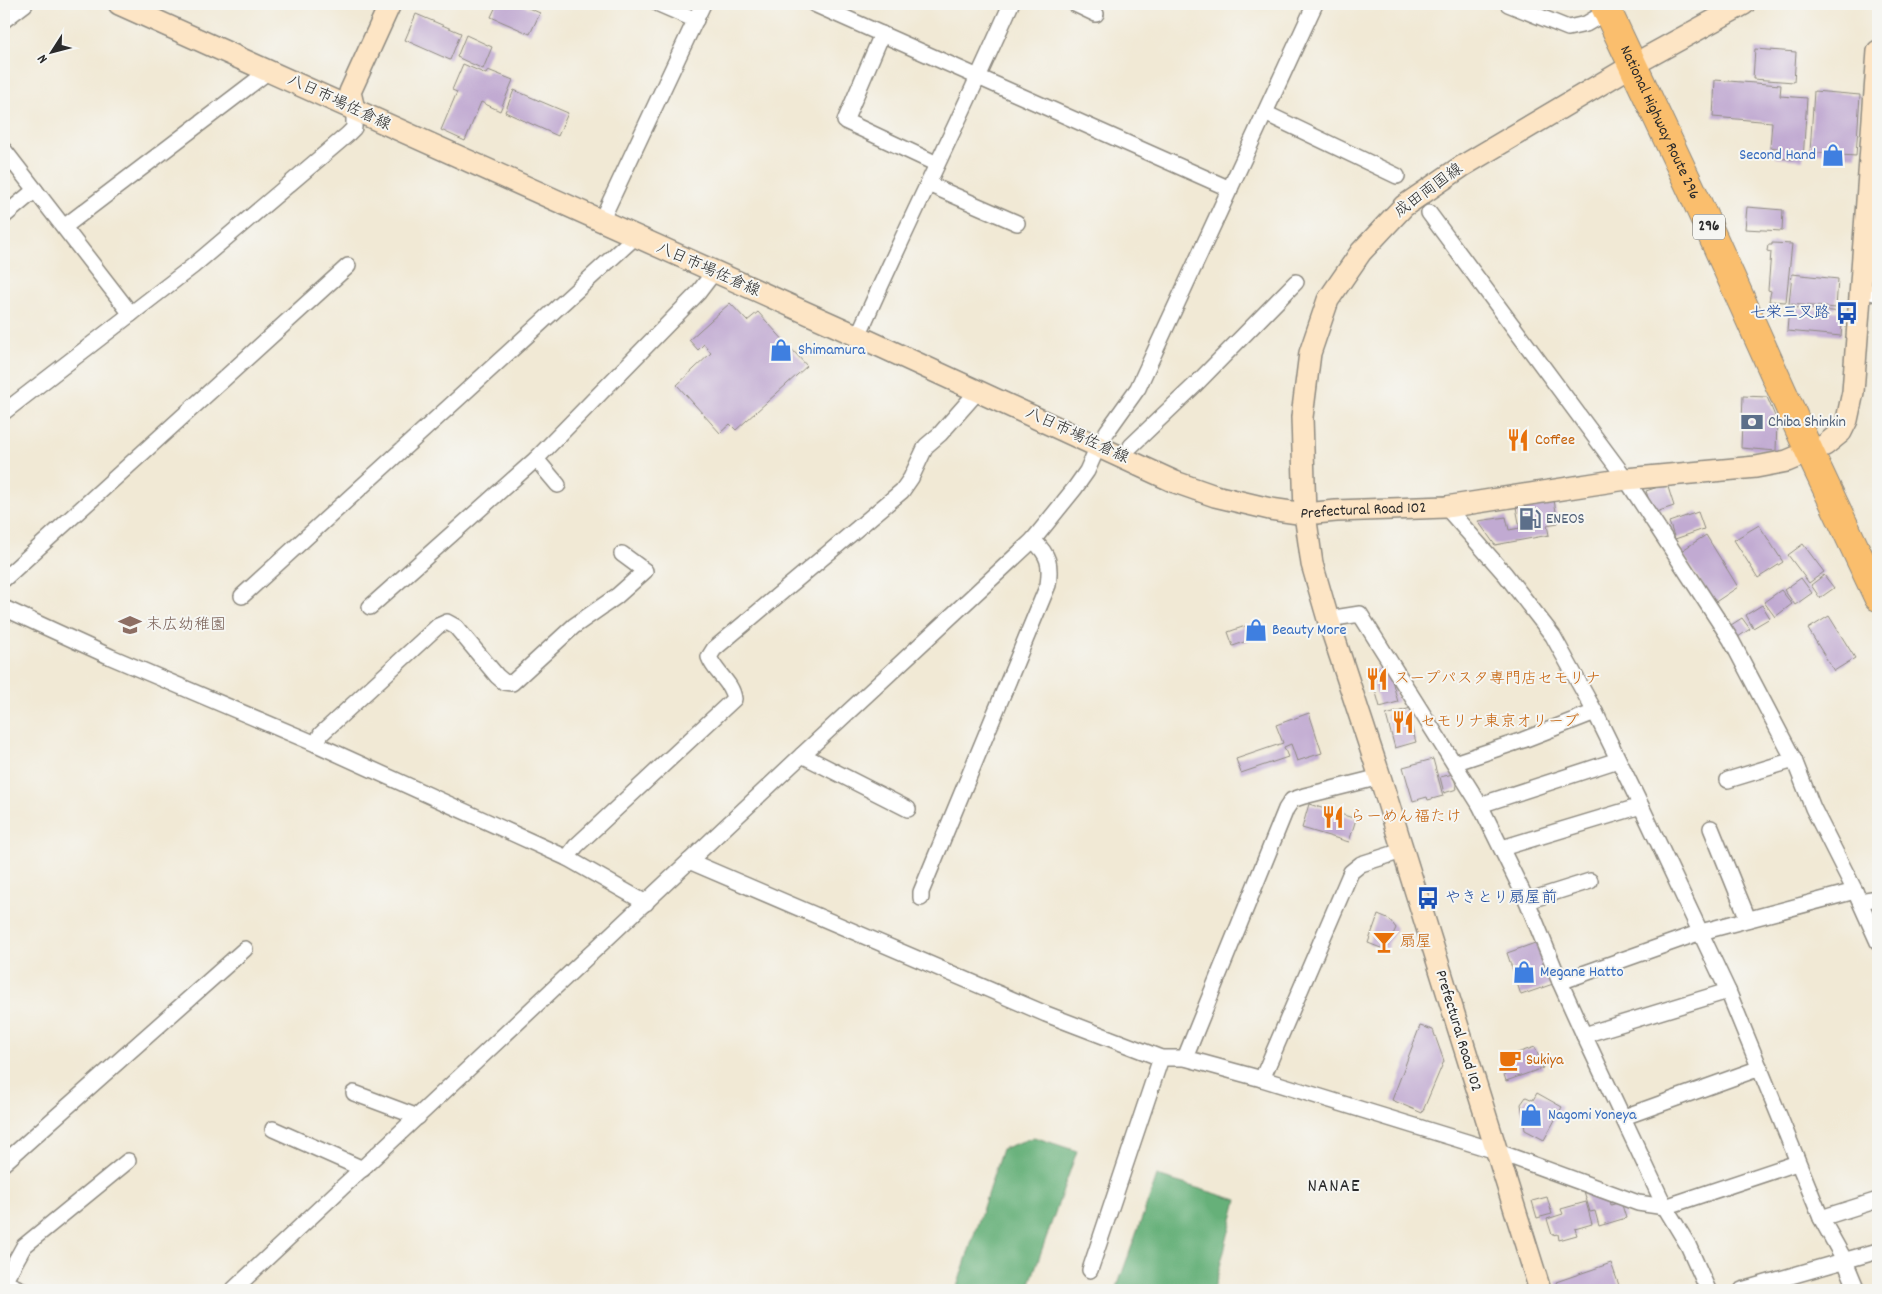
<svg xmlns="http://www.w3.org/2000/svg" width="1882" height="1294" font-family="Dekko,'Klee One',sans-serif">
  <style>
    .forest { fill: #66b079; stroke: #486e52 }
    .building { fill: #c1aad2 }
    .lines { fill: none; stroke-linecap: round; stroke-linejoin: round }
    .street-casing { stroke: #8e8a80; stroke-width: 18 }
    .secondary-casing { stroke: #8e8a80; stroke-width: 24 }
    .highway-casing { stroke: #8e8a80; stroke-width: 30 }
    .street { stroke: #fff; stroke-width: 15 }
    .secondary { stroke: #fde5c5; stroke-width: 21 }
    .highway { stroke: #fabe6d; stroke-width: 28 }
    .labels { text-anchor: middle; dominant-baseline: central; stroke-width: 4; stroke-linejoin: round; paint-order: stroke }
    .shield { fill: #f6f6f2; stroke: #686867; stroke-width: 1 }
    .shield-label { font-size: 15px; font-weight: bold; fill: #2b2b2b }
    .street-label { font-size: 16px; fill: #2b2b2b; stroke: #f6f6f2 }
    .shop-label { font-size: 16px; fill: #366cbe; stroke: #f6f6f2; text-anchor: start }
    .transit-label { font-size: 16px; fill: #164399; stroke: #f6f6f2; text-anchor: end }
    .service-label { font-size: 16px; fill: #4e5e75; stroke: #f6f6f2; text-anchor: start }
    .food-label { font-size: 16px; fill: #c56008; stroke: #f6f6f2; text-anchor: start }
    .education-label { font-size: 16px; fill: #785e54; stroke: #f6f6f2; text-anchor: start }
    .quarter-label { font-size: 19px; letter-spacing: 1px; fill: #2b2b2b; stroke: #f6f6f2 }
  </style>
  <rect width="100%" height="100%" fill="#f6f6f2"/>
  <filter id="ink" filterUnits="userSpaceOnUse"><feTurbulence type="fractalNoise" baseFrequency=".02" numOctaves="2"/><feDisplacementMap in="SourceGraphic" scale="10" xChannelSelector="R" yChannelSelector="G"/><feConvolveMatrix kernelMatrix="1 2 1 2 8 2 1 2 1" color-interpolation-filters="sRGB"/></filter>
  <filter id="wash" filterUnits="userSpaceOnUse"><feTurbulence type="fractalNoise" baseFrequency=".0096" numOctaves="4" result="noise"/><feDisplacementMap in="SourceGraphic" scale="20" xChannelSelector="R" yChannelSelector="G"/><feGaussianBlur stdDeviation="1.12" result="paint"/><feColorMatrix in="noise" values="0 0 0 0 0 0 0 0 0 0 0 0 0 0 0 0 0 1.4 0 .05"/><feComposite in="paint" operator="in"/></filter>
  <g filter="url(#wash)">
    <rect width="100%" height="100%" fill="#f1e9d5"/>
    <g class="forest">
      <path d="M1034,1137L1077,1151L1029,1286L1038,1290H956L1002,1149Z"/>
      <path d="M1157,1176L1237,1200L1214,1290H1116Z"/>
    </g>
    <g id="blocks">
      <g class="building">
        <path d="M497,4H519L540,13L530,34L491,17Z"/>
        <path d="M416,14L461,33L450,60L405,40Z"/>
        <path d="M466,35L492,47L483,69L457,57Z"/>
        <path d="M1755,49L1796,52L1794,82L1753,79Z"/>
        <path d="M463,64L486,74L488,70L513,80L500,111L481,102L465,141L441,130L457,92L452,90Z"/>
        <path d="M1715,80L1781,85L1780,96L1807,98L1803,160L1776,158L1777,148L1770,147L1772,122L1713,117Z"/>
        <path d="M514,90L568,113L558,136L505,112Z"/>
        <path d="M1814,91L1860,95L1856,156L1840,155V160L1826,159L1827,154L1810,152Z"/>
        <path d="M1747,207L1783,210L1782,231L1745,229Z"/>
        <path d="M1772,243L1792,244L1786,302L1769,301L1771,291L1768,290L1771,252L1767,251L1768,245H1772Z"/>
        <path d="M1792,274L1838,279L1836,308L1789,304Z"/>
        <path d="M730,303L747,321L758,312L807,366L736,430L730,424L720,433L677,385L711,353L704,344L698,350L689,340Z"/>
        <path d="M1789,307L1843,312L1841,336L1787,331Z"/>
        <path d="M1743,396L1767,397L1777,421L1776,451L1741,448Z"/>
        <path d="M1667,484L1674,506L1653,513L1646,491Z"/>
        <path d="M1554,500L1558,523L1547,525L1549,535L1495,545L1478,521L1506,517L1509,530L1520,528L1516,507Z"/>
        <path d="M1698,512L1704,529L1675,539L1669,522Z"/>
        <path d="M1759,525L1783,562L1758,578L1734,540Z"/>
        <path d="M1706,535L1738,587L1714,603L1681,551Z"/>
        <path d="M1803,544L1824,572L1809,583L1788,555Z"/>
        <path d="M1824,575L1834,588L1820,598L1811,585Z"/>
        <path d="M1801,578L1812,593L1795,605L1784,590Z"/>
        <path d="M1781,590L1792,604L1775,617L1764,602Z"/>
        <path d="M1762,605L1770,618L1753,628L1746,615Z"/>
        <path d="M1829,616L1855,658L1834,671L1808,629Z"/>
        <path d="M1742,618L1750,629L1738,637L1731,625Z"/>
        <path d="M1260,621L1264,635L1233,646L1228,632Z"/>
        <path d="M1388,666L1398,702L1380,707L1370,671Z"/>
        <path d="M1411,708L1414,718L1409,719L1416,742L1395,748L1386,715Z"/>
        <path d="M1309,713L1322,753L1297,761L1291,744L1284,747L1288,757L1241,773L1236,759L1283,743L1276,725Z"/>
        <path d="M1433,759L1443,796L1428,800L1427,797L1413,801L1403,767Z"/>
        <path d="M1453,774L1457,789L1444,793L1440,777Z"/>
        <path d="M1309,804L1356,819L1349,842L1302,828Z"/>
        <path d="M1378,915L1390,920L1396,928L1386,950L1368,943Z"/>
        <path d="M1538,942L1553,984L1521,995L1507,953Z"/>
        <path d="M1420,1026L1433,1030L1444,1061L1422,1113L1392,1100Z"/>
        <path d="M1535,1047L1543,1068L1506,1081L1499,1059Z"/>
        <path d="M1537,1093L1562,1107L1544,1140L1525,1130L1521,1104L1526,1097L1533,1100Z"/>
        <path d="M1584,1191L1609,1196L1611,1205L1621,1202L1626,1218L1599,1226L1595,1211L1590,1212Z"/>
        <path d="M1547,1197L1552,1214L1537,1218L1532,1201Z"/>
        <path d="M1586,1202L1592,1224L1575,1229L1577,1235L1559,1240L1558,1234L1552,1235L1547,1219L1563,1214L1561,1209Z"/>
        <path d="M1611,1263L1620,1288L1613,1290H1559L1556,1282Z"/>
      </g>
    </g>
  </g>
  <g filter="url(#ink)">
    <use href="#blocks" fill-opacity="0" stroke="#8e8a80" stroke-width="1"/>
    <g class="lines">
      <defs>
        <g id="street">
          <path d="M659,4L696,20"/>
          <path d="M814,4L1230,189"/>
          <path d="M1075,4L1096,14"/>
          <path d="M1508,4L1568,28L1586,24L1608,11"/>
          <path d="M4,20L25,4"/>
          <path d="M882,34L845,121L937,164"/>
          <path d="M1265,113L1397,176"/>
          <path d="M4,150L131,314"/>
          <path d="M928,184L1017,223"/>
          <path d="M1429,213L1626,479L1731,640L1794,760L1813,808L1855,891L1878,942"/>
          <path d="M4,216L35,190"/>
          <path d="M601,221L703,4"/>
          <path d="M64,227L270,70"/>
          <path d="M1859,289L1878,294"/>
          <path d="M858,336C907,224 962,116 1011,4"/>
          <path d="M4,412L193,266L347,135L354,128V109"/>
          <path d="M1131,446L1195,385L1296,282"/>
          <path d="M536,459L558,485"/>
          <path d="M1446,507L1505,574L1553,636L1595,712L1641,806L1728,991L1821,1218L1845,1261L1857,1290"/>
          <path d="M4,579L348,266"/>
          <path d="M242,596L636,236"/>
          <path d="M370,607L536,459L698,293L714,272"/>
          <path d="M4,608L111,657L316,744L567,858L646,903"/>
          <path d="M1328,619L1360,614L1480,805L1527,901L1560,982L1584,1035L1665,1207L1688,1245L1708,1290"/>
          <path d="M316,744L321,734L438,626L447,622L456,627L497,676L504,682L512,683L574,626L617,596L645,571L622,554"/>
          <path d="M802,755L908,809"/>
          <path d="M1454,763L1523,740L1595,712"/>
          <path d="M1728,780L1794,760"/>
          <path d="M1480,805L1618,760"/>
          <path d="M1711,828L1748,919"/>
          <path d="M1502,848L1641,806"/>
          <path d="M567,858L576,846L734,699C732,682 715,673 709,657L714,649L902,491L911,478L926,446L940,434L978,391"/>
          <path d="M689,861L1046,1014L1161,1058H1185L1262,1079L1496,1151L1638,1203L1665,1207L1797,1163"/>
          <path d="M921,898V892L1048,585C1051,564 1049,555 1033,540"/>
          <path d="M1527,901L1590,881"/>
          <path d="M1860,901L1878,898"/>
          <path d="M1560,982L1701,932L1855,891"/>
          <path d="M1584,1035L1728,991"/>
          <path d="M1185,1058L1286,809L1292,800L1304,796L1380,777"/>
          <path d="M1262,1079L1351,872L1361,864L1402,851"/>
          <path d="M354,1093L418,1117"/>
          <path d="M1624,1117L1760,1068"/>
          <path d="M273,1129L363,1169"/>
          <path d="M4,1163L245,949"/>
          <path d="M1821,1218L1878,1200"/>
          <path d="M1090,1270L1161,1058"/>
          <path d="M4,1282L24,1246L128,1161"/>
          <path d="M4,1282L22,1290"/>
          <path d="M233,1290L802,755L1033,540L1075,488L1087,471L1098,446L1108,430L1138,388L1315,4"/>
          <path d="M1742,1290L1878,1251"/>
        </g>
        <g id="secondary">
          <path id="s1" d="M119,4L858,336L1175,482L1215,496L1270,509L1305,514L1336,511L1446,507L1626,479L1756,467L1787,461L1825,445L1841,432L1847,420L1853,392L1878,51"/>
          <path d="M354,109L350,92L390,4"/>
          <path d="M1540,1290L1380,777L1328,619L1312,564L1305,514L1302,417L1310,353L1328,300L1361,252L1404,206L1461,167L1633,65L1744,4"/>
        </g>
        <g id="highway">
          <path id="s2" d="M1604,4L1693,193L1810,453L1878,597"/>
        </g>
      </defs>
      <use href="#street" class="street-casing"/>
      <use href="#secondary" class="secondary-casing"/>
      <use href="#highway" class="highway-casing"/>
      <use href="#street" class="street"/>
      <use href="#secondary" class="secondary"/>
      <use href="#highway" class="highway"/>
    </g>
  </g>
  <defs>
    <symbol id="shop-bare" viewBox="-9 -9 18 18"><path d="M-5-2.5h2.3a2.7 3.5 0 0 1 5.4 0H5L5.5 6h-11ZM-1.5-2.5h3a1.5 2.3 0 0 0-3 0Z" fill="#3f7fe0" stroke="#f6f6f2" stroke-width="2.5" paint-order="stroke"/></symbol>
    <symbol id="bus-bare" viewBox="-9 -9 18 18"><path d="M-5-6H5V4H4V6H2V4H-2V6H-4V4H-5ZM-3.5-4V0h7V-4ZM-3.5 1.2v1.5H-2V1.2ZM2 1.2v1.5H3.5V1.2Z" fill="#1a4fb4" stroke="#f6f6f2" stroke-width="2.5" paint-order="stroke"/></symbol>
    <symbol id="bank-bare" viewBox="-9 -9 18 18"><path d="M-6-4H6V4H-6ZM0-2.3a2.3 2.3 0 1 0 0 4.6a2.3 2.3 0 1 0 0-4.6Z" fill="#5c6f8a" stroke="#f6f6f2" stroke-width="2.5" paint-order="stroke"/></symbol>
    <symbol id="restaurant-bare" viewBox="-9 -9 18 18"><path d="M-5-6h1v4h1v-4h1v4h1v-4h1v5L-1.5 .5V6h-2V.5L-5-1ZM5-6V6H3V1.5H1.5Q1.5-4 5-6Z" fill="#e8710a" stroke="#f6f6f2" stroke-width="2.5" paint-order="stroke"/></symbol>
    <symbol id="fuel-bare" viewBox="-9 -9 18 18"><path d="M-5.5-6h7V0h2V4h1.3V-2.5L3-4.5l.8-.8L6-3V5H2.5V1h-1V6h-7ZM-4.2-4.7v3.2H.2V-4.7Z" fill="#5c6f8a" stroke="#f6f6f2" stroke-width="2.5" paint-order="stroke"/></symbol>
    <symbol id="school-bare" viewBox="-9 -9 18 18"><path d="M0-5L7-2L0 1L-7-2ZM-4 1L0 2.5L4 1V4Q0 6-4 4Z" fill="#8d6e63" stroke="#f6f6f2" stroke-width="2.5" paint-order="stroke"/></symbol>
    <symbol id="bar-bare" viewBox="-9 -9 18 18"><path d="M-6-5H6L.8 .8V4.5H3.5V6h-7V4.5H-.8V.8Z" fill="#e8710a" stroke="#f6f6f2" stroke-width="2.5" paint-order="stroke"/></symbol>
    <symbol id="cafe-bare" viewBox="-9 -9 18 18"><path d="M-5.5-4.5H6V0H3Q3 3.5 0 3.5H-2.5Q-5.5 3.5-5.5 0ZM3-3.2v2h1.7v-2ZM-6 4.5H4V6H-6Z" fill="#e8710a" stroke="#f6f6f2" stroke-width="2.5" paint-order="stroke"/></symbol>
  </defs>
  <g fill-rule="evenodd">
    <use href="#shop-bare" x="1817" y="139" width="32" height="32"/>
    <use href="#bus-bare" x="1831" y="297" width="32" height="32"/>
    <use href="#shop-bare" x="765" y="334" width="32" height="32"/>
    <use href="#bank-bare" x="1736" y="406" width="32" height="32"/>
    <use href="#restaurant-bare" x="1502" y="424" width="32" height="32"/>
    <use href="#fuel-bare" x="1514" y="503" width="32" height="32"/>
    <use href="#school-bare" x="114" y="609" width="32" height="32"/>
    <use href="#shop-bare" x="1240" y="614" width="32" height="32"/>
    <use href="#restaurant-bare" x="1361" y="663" width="32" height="32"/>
    <use href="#restaurant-bare" x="1387" y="706" width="32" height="32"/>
    <use href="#restaurant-bare" x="1317" y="801" width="32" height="32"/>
    <use href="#bus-bare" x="1412" y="882" width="32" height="32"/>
    <use href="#bar-bare" x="1368" y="926" width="32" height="32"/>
    <use href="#shop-bare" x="1508" y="956" width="32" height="32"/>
    <use href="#cafe-bare" x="1494" y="1044" width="32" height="32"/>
    <use href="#shop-bare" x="1515" y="1099" width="32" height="32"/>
  </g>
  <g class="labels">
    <rect class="shield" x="1693" y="214.5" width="32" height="25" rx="4"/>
    <g class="shield-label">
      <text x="1709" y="227">296</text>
    </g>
    <g class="street-label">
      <text transform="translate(339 103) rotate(25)">八日市場佐倉線</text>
      <text stroke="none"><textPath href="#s2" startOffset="131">National Highway Route 296</textPath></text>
      <text transform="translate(1429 191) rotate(-36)">成田両国線</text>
      <text transform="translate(708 270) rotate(24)">八日市場佐倉線</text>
      <text transform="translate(1077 436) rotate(25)">八日市場佐倉線</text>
      <text stroke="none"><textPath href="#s1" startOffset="1352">Prefectural Road 102</textPath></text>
      <text transform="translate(1458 1031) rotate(73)">Prefectural Road 102</text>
    </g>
    <g class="shop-label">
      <text x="1816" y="155" text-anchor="end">Second Hand</text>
      <text x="798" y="350">Shimamura</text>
      <text x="1272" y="630">Beauty More</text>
      <text x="1540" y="972">Megane Hatto</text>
      <text x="1548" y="1115">Nagomi Yoneya</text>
    </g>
    <g class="transit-label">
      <text x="1830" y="313">七栄三叉路</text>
      <text x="1445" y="898" text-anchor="start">やきとり扇屋前</text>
    </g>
    <g class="service-label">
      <text x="1768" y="422">Chiba Shinkin</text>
      <text x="1546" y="519">ENEOS</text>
    </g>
    <g class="food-label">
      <text x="1535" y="440">Coffee</text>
      <text x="1394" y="679">スープパスタ専門店セモリナ</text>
      <text x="1420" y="722">セモリナ東京オリーブ</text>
      <text x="1350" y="817">らーめん福たけ</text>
      <text x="1400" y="942">扇屋</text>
      <text x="1526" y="1060">Sukiya</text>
    </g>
    <g class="education-label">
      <text x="146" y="625">末広幼稚園</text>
    </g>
    <g class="quarter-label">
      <text x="1334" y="1187">NANAE</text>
    </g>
  </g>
  <rect width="1882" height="1294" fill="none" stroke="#f6f6f2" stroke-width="20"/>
  <g transform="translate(52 52) rotate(234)" stroke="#f6f6f2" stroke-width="4" paint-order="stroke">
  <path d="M0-4L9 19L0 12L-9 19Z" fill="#2b2b2b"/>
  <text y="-8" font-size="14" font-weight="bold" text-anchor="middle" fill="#2b2b2b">N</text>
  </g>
</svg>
